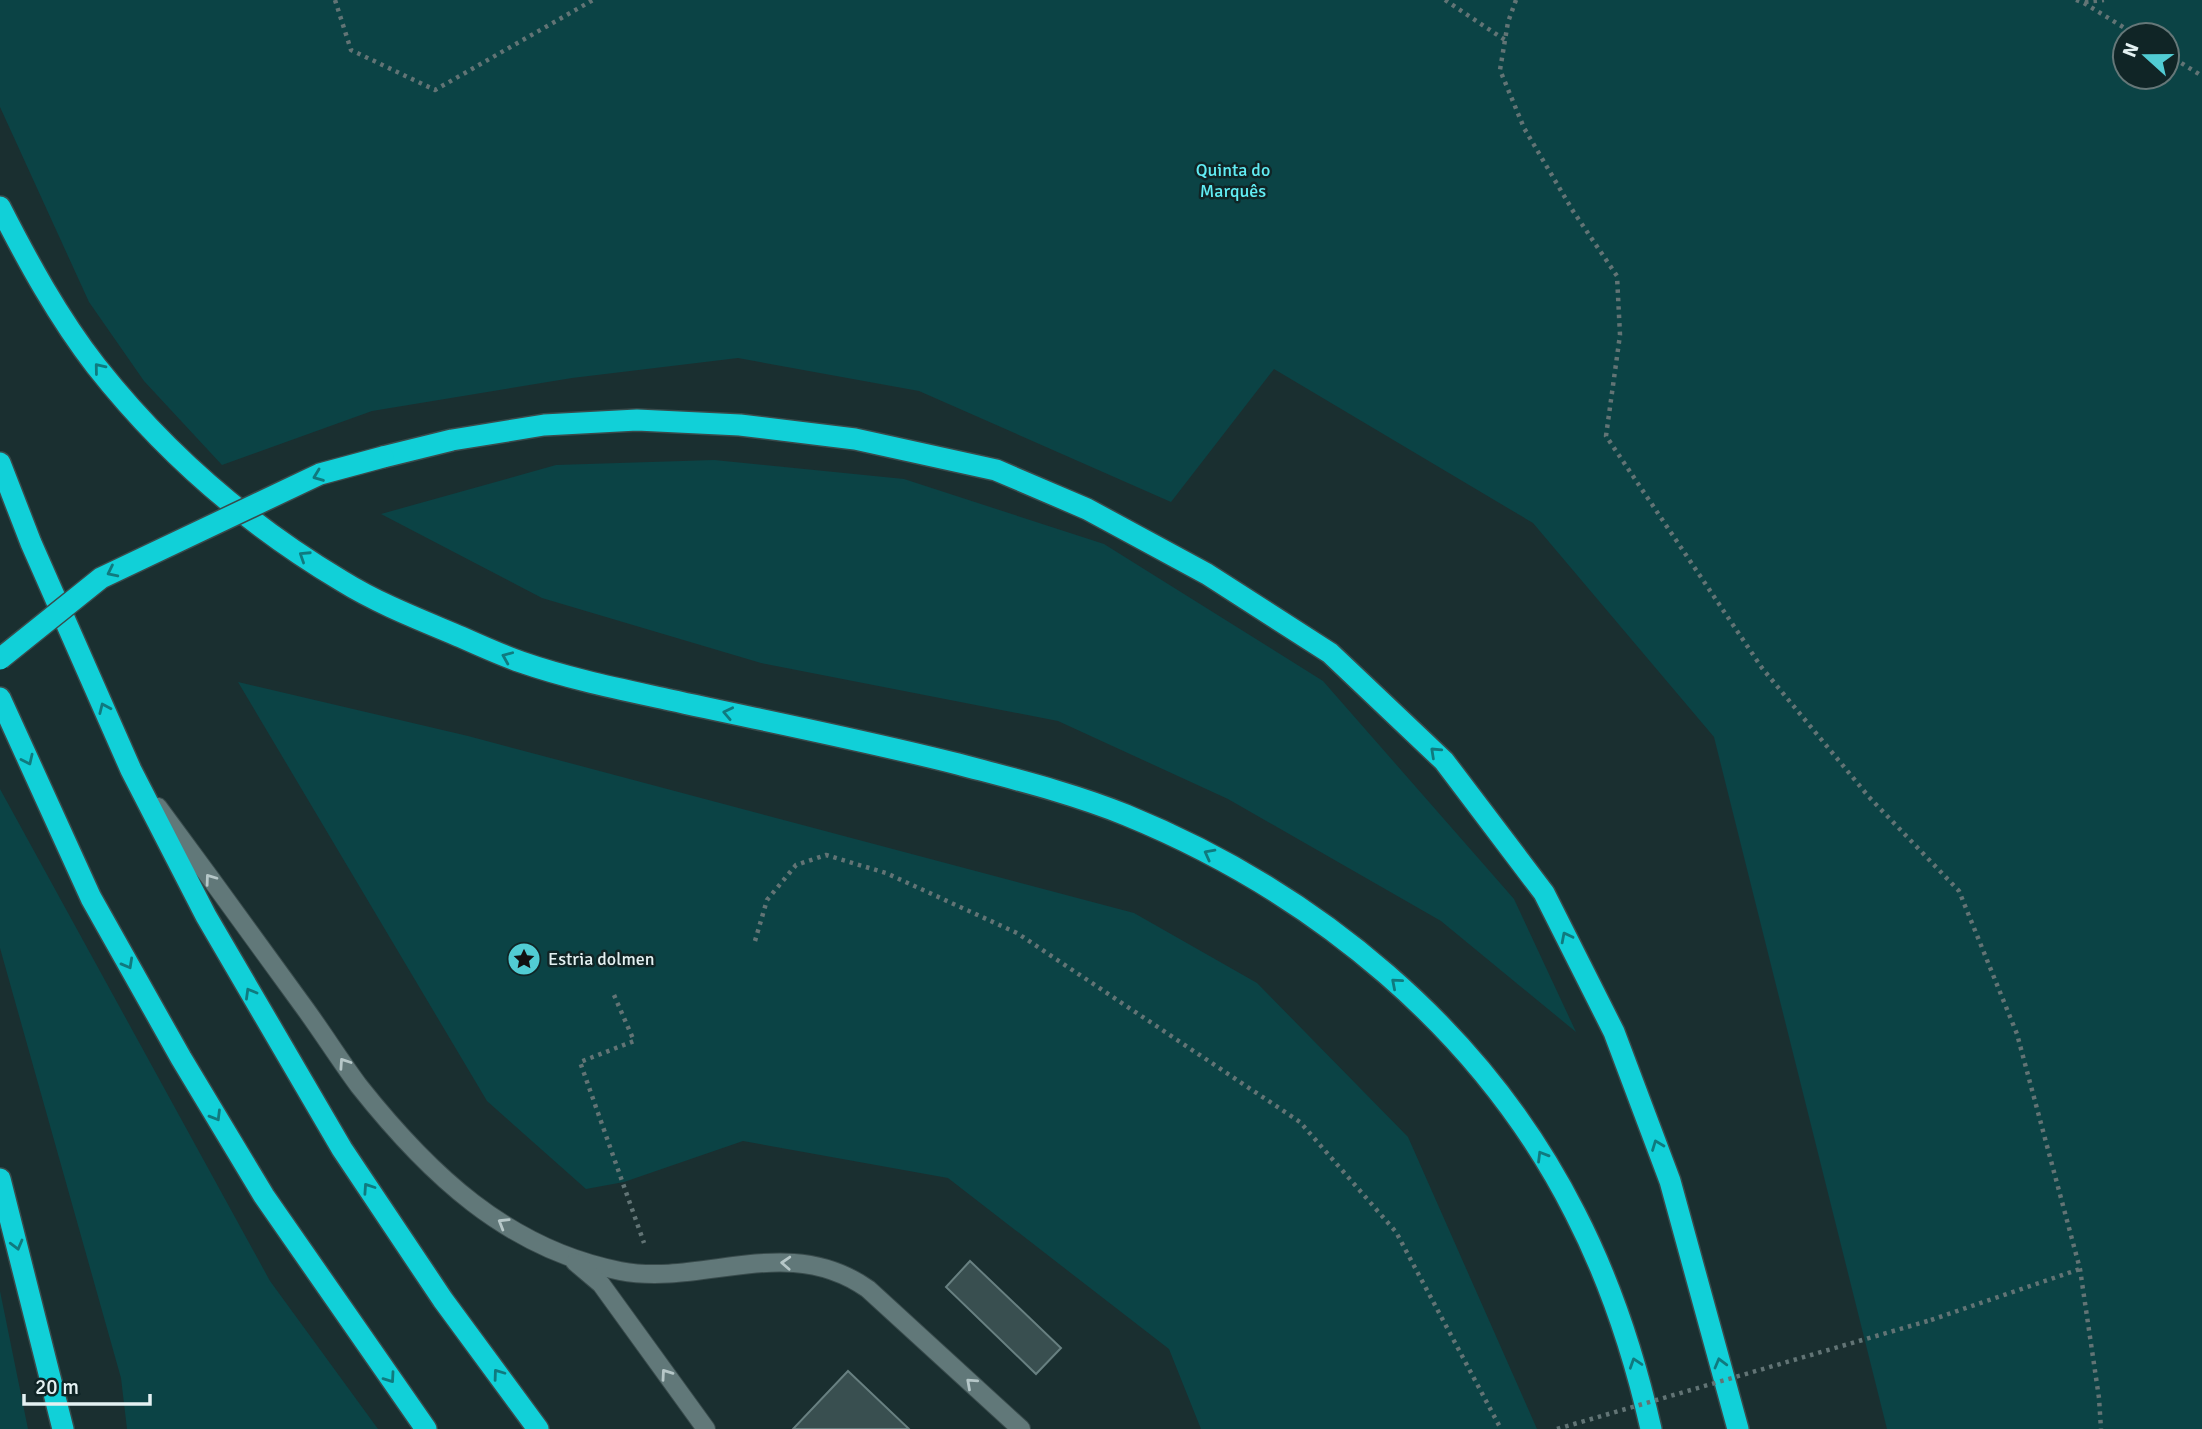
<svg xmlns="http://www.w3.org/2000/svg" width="2202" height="1429" font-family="Signika,sans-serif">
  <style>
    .green { fill: #0b4345; fill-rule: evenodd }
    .building { fill: #394f50; stroke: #688081; stroke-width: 2 }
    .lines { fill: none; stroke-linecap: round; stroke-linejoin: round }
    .service-casing { stroke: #394b4c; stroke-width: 20 }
    .motorway-casing { stroke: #394b4c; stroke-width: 24 }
    .path { stroke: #627475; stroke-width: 4.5; stroke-dasharray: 3.5 5; stroke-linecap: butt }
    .service { stroke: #617879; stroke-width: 18 }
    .motorway { stroke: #11d0d8; stroke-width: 21 }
    .motorway-bridge-casing { stroke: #394b4c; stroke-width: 24; stroke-linecap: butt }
    .path-bridge { stroke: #627475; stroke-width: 4.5; stroke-dasharray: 3.5 5; stroke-linecap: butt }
    .motorway-bridge { stroke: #11d0d8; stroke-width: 21 }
    .oneway { stroke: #107a7f }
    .oneway2 { stroke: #b6c7c8 }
    .labels { text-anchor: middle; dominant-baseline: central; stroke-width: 5; stroke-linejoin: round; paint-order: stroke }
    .park-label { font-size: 18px; fill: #61edf4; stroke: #102526 }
    .poi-label { font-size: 18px; fill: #e4f1f2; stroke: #102526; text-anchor: start }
  </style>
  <rect width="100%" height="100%" fill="#1a2f30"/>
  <g class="green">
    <path d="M0,0H2202V1429H1887L1714,737L1533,523L1274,369L1171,502L919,391L738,358L572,378L372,411L222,465L144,381L89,302L0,107ZM2125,35H2167V77H2125Z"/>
    <path d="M714,460L904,479L1104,544L1323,681L1514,899L1576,1032L1441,921L1228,799L1058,721L761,663L542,598L381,514L556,465Z"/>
    <path d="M238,682L468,736L1134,913L1257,983L1408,1137L1537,1429H1201L1169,1349L948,1178L743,1141L624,1182L586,1189L487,1101Z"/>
    <path d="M0,789L270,1281L378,1429H127L121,1378L0,948Z"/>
    <path d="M0,1291L28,1429H0Z"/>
  </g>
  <g class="building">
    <path d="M970,1261L1061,1348L1036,1374L946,1287Z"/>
    <path d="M848,1371L909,1429H793Z"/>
  </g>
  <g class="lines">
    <defs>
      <g id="service">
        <path d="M158,807C206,872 254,938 301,1003C321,1030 339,1059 359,1086C428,1173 507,1249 620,1271C704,1287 788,1232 868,1289L1021,1429"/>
        <path d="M575,1262L601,1284L706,1429"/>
      </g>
      <g id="motorway">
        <path d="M0,207C28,262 58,317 96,366C164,452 248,525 342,581C379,604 421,620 461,637C481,646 501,655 521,662C570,679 620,689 670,700C766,721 863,740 958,764C1014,779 1072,793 1126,815C1314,892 1482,1029 1575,1213C1610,1281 1634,1354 1651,1429"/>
        <path d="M383,457L452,440L544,425L637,420L740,425L855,439L996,470L1087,509L1207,574L1330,653L1444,761L1544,893L1614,1032L1670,1181L1738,1429"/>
        <path d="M0,463L31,543L131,770L206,916L342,1149L443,1300L538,1429"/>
        <path d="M0,698L91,898L181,1058L264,1196L426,1429"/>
        <path d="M0,1179L63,1429"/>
      </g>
    </defs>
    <use href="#service" class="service-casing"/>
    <use href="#motorway" class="motorway-casing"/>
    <g class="path">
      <path d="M335,0L351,50L435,90L593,0"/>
      <path d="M1445,0L1505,40"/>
      <path d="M1516,0L1508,22L1500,70L1524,128L1573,211L1617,276L1620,335L1606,436L1762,668L1869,797L1959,891L2017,1034L2080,1269L2099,1398L2101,1429"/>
      <path d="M2076,0L2084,3L2136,35"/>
      <path d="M2085,2L2104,0"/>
      <path d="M2167,54L2202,76"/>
      <path d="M755,941L767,900L796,865L826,855L886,873L1017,933L1300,1122L1396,1232L1501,1429"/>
      <path d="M614,995L634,1041L580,1062L644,1243"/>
      <path d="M1931,1320L2080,1269"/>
    </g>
    <use href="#service" class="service"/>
    <use href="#motorway" class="motorway"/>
    <defs>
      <path id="motorway-bridge" d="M0,659L101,578L320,474L383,457"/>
    </defs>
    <use href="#motorway-bridge" class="motorway-bridge-casing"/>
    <path class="path-bridge" d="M1557,1429L1931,1320"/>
    <use href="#motorway-bridge" class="motorway-bridge"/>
  </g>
  <defs><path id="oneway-chevron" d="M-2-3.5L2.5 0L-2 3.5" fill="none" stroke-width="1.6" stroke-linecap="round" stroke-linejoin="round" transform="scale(1.75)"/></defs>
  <g class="oneway">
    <use href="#oneway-chevron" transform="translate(99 368) rotate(-129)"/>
    <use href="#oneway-chevron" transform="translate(318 476) rotate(159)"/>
    <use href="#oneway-chevron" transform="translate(304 556) rotate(-147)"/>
    <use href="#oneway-chevron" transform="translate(112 572) rotate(154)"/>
    <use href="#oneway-chevron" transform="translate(507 657) rotate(-157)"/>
    <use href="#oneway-chevron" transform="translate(104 708) rotate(-114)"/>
    <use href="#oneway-chevron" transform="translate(728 713) rotate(-168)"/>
    <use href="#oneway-chevron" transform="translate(1435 752) rotate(-137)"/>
    <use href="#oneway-chevron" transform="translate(28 760) rotate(65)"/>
    <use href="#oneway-chevron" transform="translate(1209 854) rotate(-152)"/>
    <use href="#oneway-chevron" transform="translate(1566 937) rotate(-117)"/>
    <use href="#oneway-chevron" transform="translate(128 964) rotate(61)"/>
    <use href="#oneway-chevron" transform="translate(1396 983) rotate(-139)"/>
    <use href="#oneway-chevron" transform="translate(250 993) rotate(-120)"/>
    <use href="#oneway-chevron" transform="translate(216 1116) rotate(59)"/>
    <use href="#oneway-chevron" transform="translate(1657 1145) rotate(-111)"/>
    <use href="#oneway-chevron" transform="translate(1542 1156) rotate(-121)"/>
    <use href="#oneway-chevron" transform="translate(368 1188) rotate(-124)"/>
    <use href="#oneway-chevron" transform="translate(17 1245) rotate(75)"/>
    <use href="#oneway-chevron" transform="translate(1635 1363) rotate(-108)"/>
    <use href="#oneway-chevron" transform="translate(1720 1363) rotate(-105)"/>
    <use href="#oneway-chevron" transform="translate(498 1374) rotate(-126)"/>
    <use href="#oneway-chevron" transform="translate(390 1378) rotate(55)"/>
  </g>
  <g class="oneway2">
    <use href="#oneway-chevron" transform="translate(210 879) rotate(-126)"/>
    <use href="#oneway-chevron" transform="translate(344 1063) rotate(-124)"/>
    <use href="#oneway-chevron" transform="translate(503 1223) rotate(-149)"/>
    <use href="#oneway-chevron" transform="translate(786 1263) rotate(-177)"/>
    <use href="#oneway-chevron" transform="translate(666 1374) rotate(-125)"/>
    <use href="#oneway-chevron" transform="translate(971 1383) rotate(-138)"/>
  </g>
  <defs>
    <symbol id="sight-disc" viewBox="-11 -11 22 22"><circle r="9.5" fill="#51ccd3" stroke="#102526"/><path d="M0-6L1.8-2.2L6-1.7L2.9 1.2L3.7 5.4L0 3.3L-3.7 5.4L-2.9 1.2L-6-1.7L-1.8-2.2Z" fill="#111"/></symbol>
  </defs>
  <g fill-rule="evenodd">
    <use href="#sight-disc" x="505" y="940" width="38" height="38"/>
  </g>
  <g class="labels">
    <g class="park-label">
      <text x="1233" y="170">Quinta do<tspan x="1233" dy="21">Marquês</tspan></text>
    </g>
    <g class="poi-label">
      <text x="548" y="959">Estria dolmen</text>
    </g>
  </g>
  <g transform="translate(2146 56) rotate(291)"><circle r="33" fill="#102526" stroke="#657778" stroke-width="2"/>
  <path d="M0-5L12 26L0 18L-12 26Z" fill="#51ccd3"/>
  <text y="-10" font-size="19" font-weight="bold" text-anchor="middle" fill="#e4f1f2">N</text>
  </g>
  <path d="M24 1394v10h126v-10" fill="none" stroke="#e4f1f2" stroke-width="3.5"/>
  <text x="35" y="1394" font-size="21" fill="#e4f1f2" stroke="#102526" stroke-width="5" paint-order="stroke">20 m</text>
</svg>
